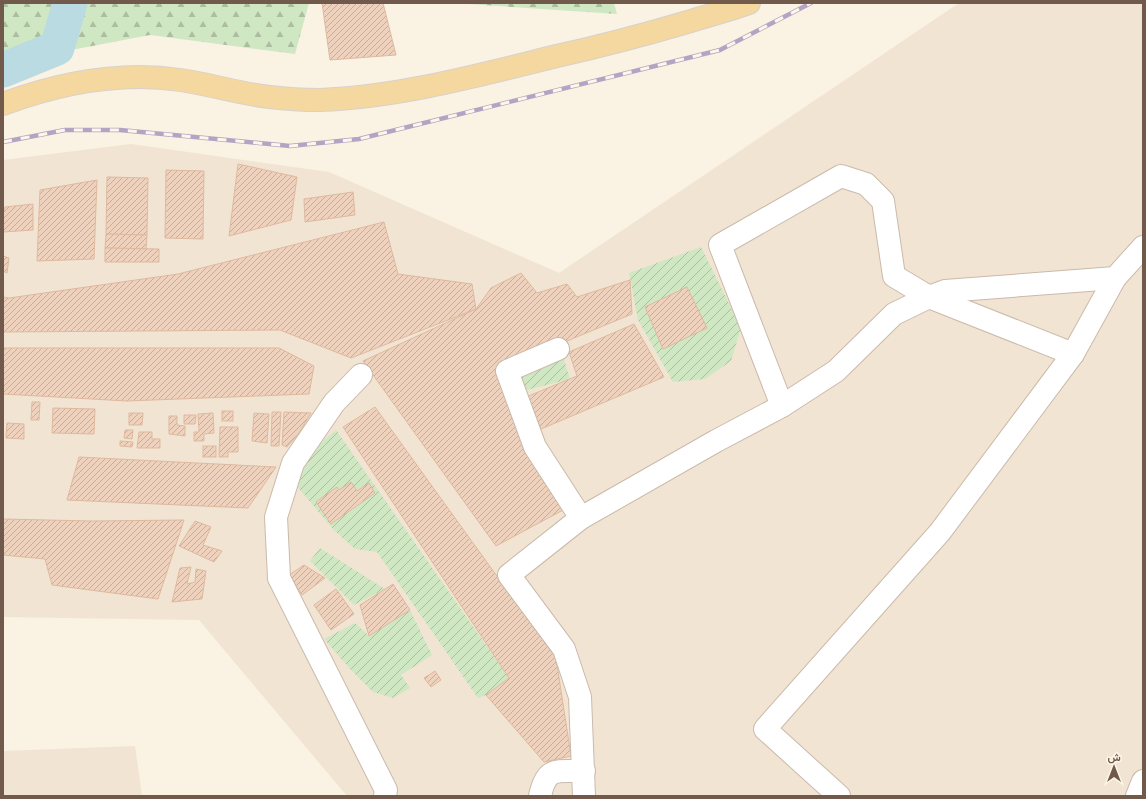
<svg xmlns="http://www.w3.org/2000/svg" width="1146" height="799" font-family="Ubuntu,Vazirmatn,sans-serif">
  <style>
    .residential { fill: #f1e4d2 }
    .forest { fill: url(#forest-firs) }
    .garden { fill: url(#garden-furrows) }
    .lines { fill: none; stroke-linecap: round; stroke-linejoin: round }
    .river { stroke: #badbe2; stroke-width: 35 }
    .building { fill: url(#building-hatch); stroke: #dfb99f }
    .minor-casing { stroke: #cbbaab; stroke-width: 24 }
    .tertiary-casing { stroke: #cbbaab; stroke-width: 24 }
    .primary-casing { stroke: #d7d1cd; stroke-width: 24 }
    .minor { stroke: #fff; stroke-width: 22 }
    .tertiary { stroke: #fff; stroke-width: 22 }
    .primary { stroke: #f5d8a0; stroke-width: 22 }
    .rail-casing { stroke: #b5a3c3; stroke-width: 4.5 }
    .rail { stroke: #fef6e9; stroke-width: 3; stroke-dasharray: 9; stroke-linecap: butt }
  </style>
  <defs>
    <pattern id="forest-firs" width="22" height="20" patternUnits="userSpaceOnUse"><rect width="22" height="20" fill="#d0e7c3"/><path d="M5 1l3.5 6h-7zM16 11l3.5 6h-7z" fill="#adbea0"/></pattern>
    <pattern id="garden-furrows" width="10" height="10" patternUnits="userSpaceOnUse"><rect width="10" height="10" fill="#d0e7c3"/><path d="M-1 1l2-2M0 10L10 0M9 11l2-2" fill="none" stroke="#adbea0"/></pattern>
    <pattern id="building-hatch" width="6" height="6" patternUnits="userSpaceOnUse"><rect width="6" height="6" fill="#eed2bd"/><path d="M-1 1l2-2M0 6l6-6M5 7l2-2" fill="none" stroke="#c5ad9c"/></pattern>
  </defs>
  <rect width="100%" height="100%" fill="#faf2e3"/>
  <g class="residential">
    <path d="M959,3H1143V796H347L199,620L3,617V160L131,144L329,172L559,273Z"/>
    <path d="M135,746L142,796H3V751Z"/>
  </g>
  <g class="forest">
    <path d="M3,3H309L295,54L150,35L3,63Z"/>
    <path d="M468,3H614L617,14L468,4Z"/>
  </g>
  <g class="garden">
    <path d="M701,247L741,328L731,361L705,379L673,382L638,320L629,273Z"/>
    <path d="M563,357L570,379L523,391L521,375Z"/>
    <path d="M336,430L509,678L486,695L478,698L377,552L355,549L334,530L295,484L312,450Z"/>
    <path d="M320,548L385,589L354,605L310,561Z"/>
    <path d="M410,610L432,655L401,675L410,688L393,698L373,692L351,670L324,639L355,623L369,636Z"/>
  </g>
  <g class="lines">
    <path class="river" d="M3,70L57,48L70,3"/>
  </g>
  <g class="building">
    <path d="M322,3H383L396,55L330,60Z"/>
    <path d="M238,164L297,177L291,220L229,236Z"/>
    <path d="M166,170L204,171L203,239L165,238Z"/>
    <path d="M107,177L148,178L147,235L106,234Z"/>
    <path d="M97,180L94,259L37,261L40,190Z"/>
    <path d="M353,192L355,215L305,222L304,199Z"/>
    <path d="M33,204V230L3,232V213L5,207Z"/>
    <path d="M384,222L398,274L472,284L476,309L351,358L280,330L3,332V297L9,298L178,274Z"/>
    <path d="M106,234L147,235L146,249L105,248Z"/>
    <path d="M105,248L159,249V262H105Z"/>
    <path d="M3,256L9,258L7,273L3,271Z"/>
    <path d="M521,273L537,293L567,284L577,297L630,280L632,314L495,371L526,454L565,509L496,546L363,361L476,309L491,288Z"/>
    <path d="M687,287L707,328L663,349L645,307Z"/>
    <path d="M634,324L664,377L541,429L526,397L577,376L569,352Z"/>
    <path d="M3,348H279L314,366L309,394L127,401L3,394Z"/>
    <path d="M32,402H40L39,420H31Z"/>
    <path d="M375,407L556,658L571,756L544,762L486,695L509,678L343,427Z"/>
    <path d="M53,408L95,409L94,434L52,433Z"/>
    <rect x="222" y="411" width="11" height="10"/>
    <path d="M272,412H281L279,446H271Z"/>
    <path d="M284,412L311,413L299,433L287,447L282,445Z"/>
    <path d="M129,413H143L142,425H129Z"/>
    <path d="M213,413L214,433L204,434V441H194V432H199L198,414Z"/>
    <path d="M254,413L269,414L267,443L252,441Z"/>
    <path d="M184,415H196L195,424H184Z"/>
    <path d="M169,416H177V425L185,426V436L169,434Z"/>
    <path d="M7,423L24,424V439L6,438Z"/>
    <path d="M220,427H238V452H228V457H219Z"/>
    <path d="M125,430H133L132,439L124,438Z"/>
    <path d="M139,432H152V439H160V448H137Z"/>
    <path d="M120,441L133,442L132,447L120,446Z"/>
    <rect x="203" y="446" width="13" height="11"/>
    <path d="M79,457L276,467L248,508L67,500Z"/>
    <path d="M351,482L357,491L369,483L375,493L331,524L316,502L337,487L339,490Z"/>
    <path d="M3,519L92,521L184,520L158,599L52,585L45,559L3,555Z"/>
    <path d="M195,521L211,527L203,545L222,551L214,562L179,546Z"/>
    <path d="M304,565L325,578L302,595L289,575Z"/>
    <path d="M191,567L187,584L195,582L196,569L206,571L202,599L172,602L180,568Z"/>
    <path d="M393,584L410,610L369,636L360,605Z"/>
    <path d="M336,589L354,614L331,630L314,605Z"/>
    <path d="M435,671L441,680L431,687L424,678Z"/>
  </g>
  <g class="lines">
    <defs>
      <g id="minor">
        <path d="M558,349L507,371L535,447L581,518"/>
        <path d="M361,375L334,403L293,463L276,517L279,578L386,790L385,796"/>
        <path d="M782,406L720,245L841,176L866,184L883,201L894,276L929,297L1073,354"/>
        <path d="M540,796C547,765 557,772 584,771"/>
        <path d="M584,796L580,697L564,649L509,575L581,518L716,441L782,406L836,371L894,314L929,297L945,291L1115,278L1143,247"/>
        <path d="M839,796L765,729L940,532L1073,354L1115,278"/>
      </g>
      <path id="tertiary" d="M1137,796L1143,781"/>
      <path id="primary" d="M3,104C60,83 119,71 180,80C210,84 240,94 270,97C286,99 304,100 320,100C399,97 480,75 557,56C602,46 647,34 691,21C710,15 730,10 749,3"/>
    </defs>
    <use href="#minor" class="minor-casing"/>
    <use href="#tertiary" class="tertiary-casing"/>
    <use href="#primary" class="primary-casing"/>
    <use href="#minor" class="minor"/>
    <use href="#tertiary" class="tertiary"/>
    <use href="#primary" class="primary"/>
    <defs>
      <path id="rail" d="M3,142L65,130H120L290,146L359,139L720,50L811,3"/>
    </defs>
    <use href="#rail" class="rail-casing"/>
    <use href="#rail" class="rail"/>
  </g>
  <rect width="1146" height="799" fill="none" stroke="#715a4b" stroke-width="8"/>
  <g transform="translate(1114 767)" stroke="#fef6e9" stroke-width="3" paint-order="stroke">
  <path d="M0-3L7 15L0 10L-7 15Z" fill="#715a4b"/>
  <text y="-6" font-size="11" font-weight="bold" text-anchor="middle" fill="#715a4b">ش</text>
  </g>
</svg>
